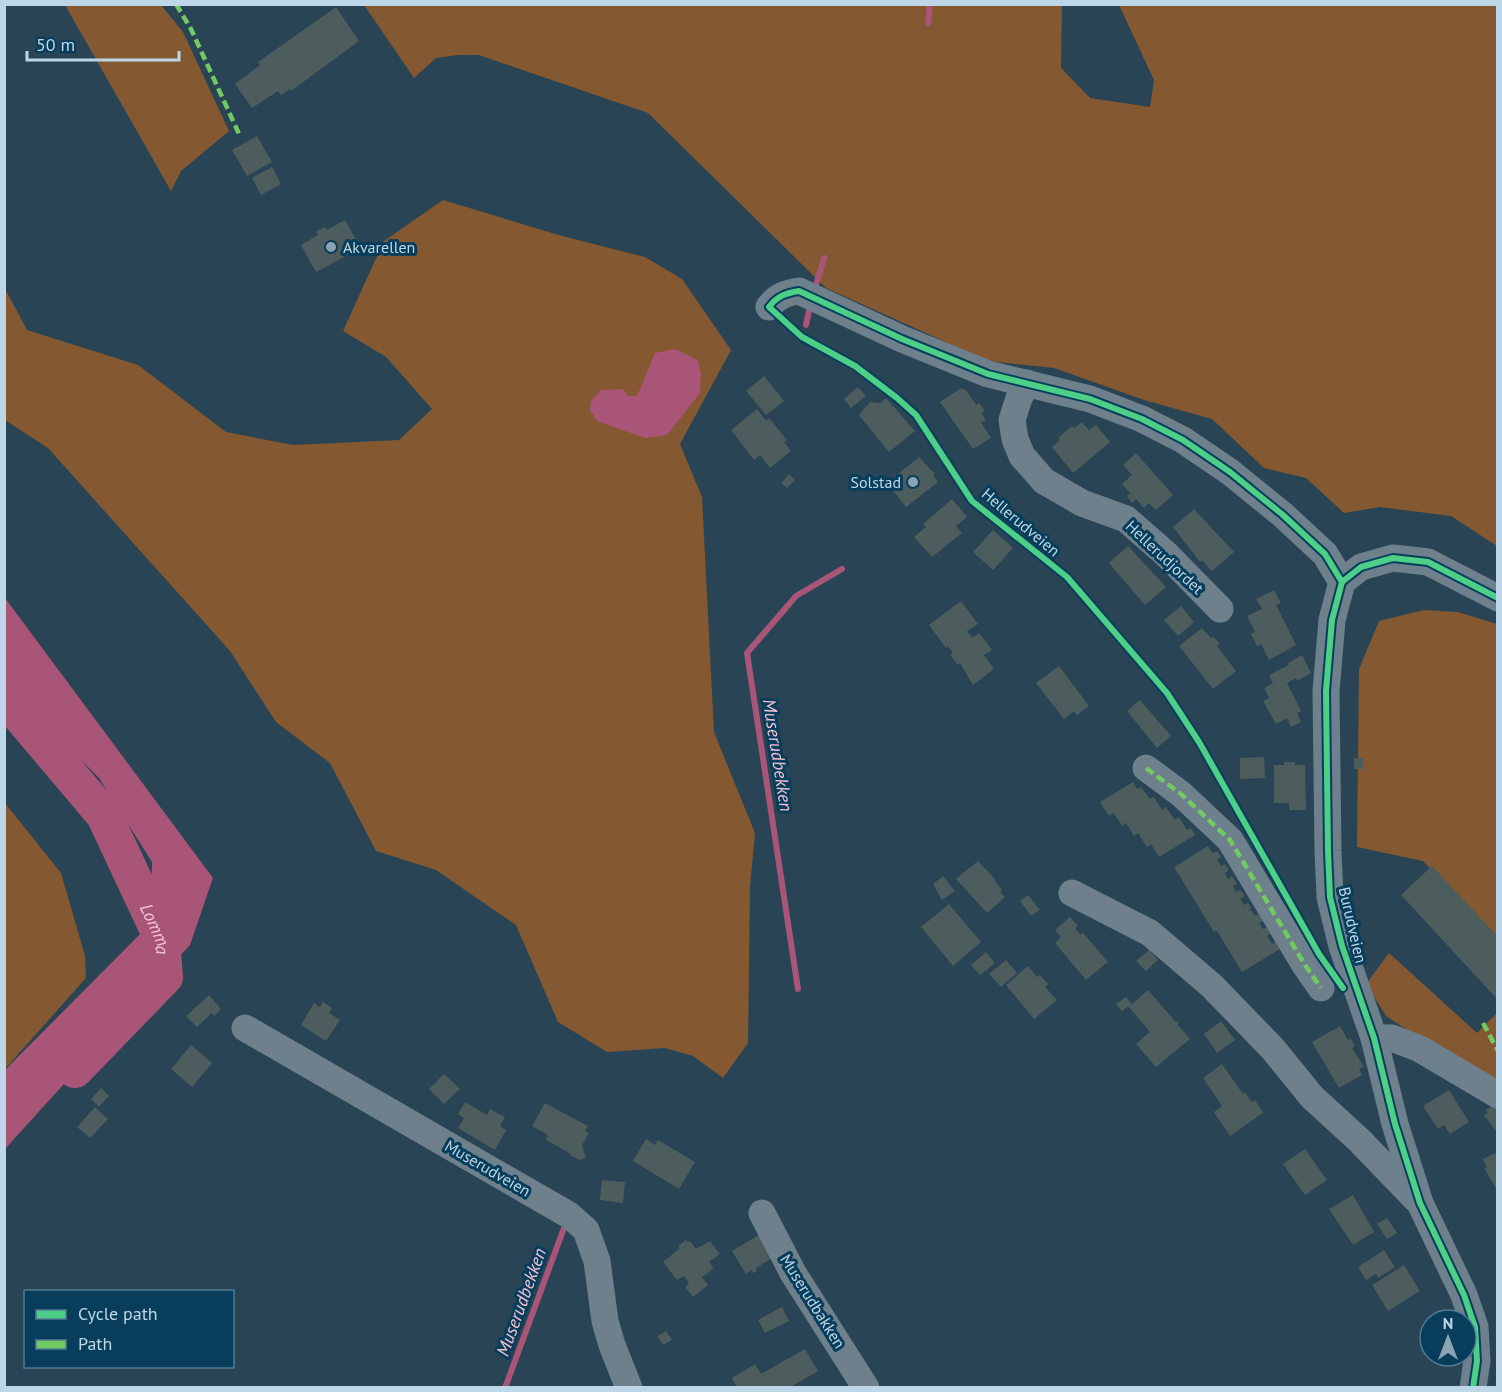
<svg xmlns="http://www.w3.org/2000/svg" width="1502" height="1392" font-family="'PT Sans',sans-serif">
  <style>
    .green { fill: #845831 }
    .water { fill: #a85577 }
    .lines { fill: none; stroke-linecap: round; stroke-linejoin: round }
    .stream { stroke: #a85577; stroke-width: 6 }
    .river { stroke: #a85577; stroke-width: 36 }
    .building { fill: #4d5c5c }
    .minor { stroke: #6d808c; stroke-width: 27 }
    .quiet { stroke: #71cb61; stroke-width: 4.5; stroke-dasharray: 9 4.5; stroke-linecap: butt }
    .cycleway-casing { stroke: #083e5b; stroke-width: 10 }
    .cycleway { stroke: #4dcf88; stroke-width: 6 }
    .poi-dot { fill: #8aa4b4; stroke: #083e5b; stroke-width: 2 }
    .labels { text-anchor: middle; dominant-baseline: central; stroke-width: 6; stroke-linejoin: round; paint-order: stroke }
    .poi-label { font-size: 16px; fill: #bed7e8; stroke: #083e5b; text-anchor: start }
    .street-label { font-size: 16px; fill: #bed7e8; stroke: #083e5b }
    .water-label { font-size: 18px; font-style: italic; fill: #f6c2d2; stroke: #083e5b }
  </style>
  <rect width="100%" height="100%" fill="#294454"/>
  <g class="green">
    <path d="M65,5H161L183,32L229,131L181,171L171,191Z"/>
    <path d="M364,5H1062L1061,68L1090,98L1150,107L1154,80L1119,5H1497V546L1451,516L1380,507L1344,513L1306,478L1264,468L1212,419L1144,400L1054,368L988,361L826,288L648,113L479,55H458L436,58L414,78Z"/>
    <path d="M443,200L562,236L645,257L682,279L731,350L680,444L702,497L714,732L755,833L750,886L748,1043L723,1078L693,1056L665,1048L607,1052L558,1022L516,925L436,870L376,851L330,763L276,722L230,651L48,448L5,420L4,287L27,330L138,365L226,432L293,445L399,440L432,409L386,357L343,331L384,241Z"/>
    <path d="M1424,610L1458,612L1497,624V939L1423,861L1357,847L1359,669L1379,621Z"/>
    <path d="M5,803L61,873L85,956L86,978L5,1069Z"/>
    <path d="M1389,953L1477,1033L1497,1013V1089L1386,1016L1366,984Z"/>
  </g>
  <g class="water">
    <path d="M675,349L698,360L701,374L700,393L667,435L645,438L597,421L590,410L591,401L601,390L623,389L628,396H637L655,353Z"/>
    <path d="M5,598L213,878L190,945L5,1149V1070L151,923L152,862L99,778L5,684Z"/>
  </g>
  <g class="lines">
    <g class="stream">
      <path d="M928,23L930,4"/>
      <path d="M816,285L824,258"/>
      <path d="M806,325L809,311"/>
      <path d="M798,989L747,653L796,596L842,569"/>
      <path d="M505,1388L564,1228"/>
    </g>
    <path class="river" id="s1" d="M4,697L104,815L162,939L165,977L75,1070"/>
  </g>
  <g class="building">
    <path d="M336,7L359,41L291,91L290,89L281,95L278,91L252,108L235,84L260,65L258,62Z"/>
    <path d="M257,136L272,162L247,176L232,150Z"/>
    <path d="M272,167L281,184L261,195L252,178Z"/>
    <path d="M345,220L361,248L316,272L301,245L318,235L316,231L325,227L327,230Z"/>
    <path d="M764,376L784,401L766,415L746,391Z"/>
    <path d="M858,387L866,396L851,408L844,399Z"/>
    <path d="M961,388L966,390L976,405L979,403L985,411L981,413L986,420L981,422L991,438L973,449L940,402Z"/>
    <path d="M886,398L915,431L889,452L859,415L870,402L880,403Z"/>
    <path d="M757,409L766,421L769,418L787,440L784,442L791,451L770,468L760,455L754,460L731,430Z"/>
    <path d="M1082,422L1089,430L1096,425L1110,442L1073,473L1052,447L1060,440L1058,438L1072,426L1074,428Z"/>
    <path d="M1136,453L1173,495L1156,510L1149,503L1144,508L1136,499L1132,503L1127,496L1130,493L1122,484L1132,475L1123,465Z"/>
    <path d="M919,457L935,474L933,475L938,482L906,507L887,483Z"/>
    <path d="M789,474L795,480L787,488L781,483Z"/>
    <path d="M952,499L967,517L956,526L962,533L932,557L914,537L926,527L923,524Z"/>
    <path d="M1194,509L1234,552L1212,571L1202,560L1200,562L1173,527Z"/>
    <path d="M993,530L1013,548L993,570L973,552Z"/>
    <path d="M1128,546L1166,587L1145,605L1109,563Z"/>
    <path d="M1274,590L1281,603L1276,605L1296,645L1269,660L1261,644L1257,646L1251,634L1255,632L1247,616L1262,609L1256,599Z"/>
    <path d="M961,601L978,624L967,631L972,638L979,633L992,650L984,655L994,669L973,685L960,663L958,665L950,655L953,653L948,646L946,648L929,625Z"/>
    <path d="M1181,606L1194,622L1178,636L1164,620Z"/>
    <path d="M1202,628L1211,638L1213,636L1220,644L1217,646L1236,671L1213,689L1179,646Z"/>
    <path d="M1302,655L1311,673L1297,681L1296,678L1287,683L1301,711L1297,713L1301,722L1291,727L1287,718L1276,724L1263,701L1269,698L1264,688L1273,683L1269,675L1289,665L1288,663Z"/>
    <path d="M1059,666L1089,706L1077,715L1074,711L1064,719L1036,683Z"/>
    <path d="M1140,700L1171,736L1157,748L1127,711Z"/>
    <path d="M1264,757L1265,778L1240,779V758Z"/>
    <rect x="1354" y="758" width="9" height="11"/>
    <path d="M1284,762H1295V765H1305L1306,810H1289V803H1274V765H1284Z"/>
    <path d="M1133,782L1137,789L1141,787L1150,799L1154,797L1162,810L1166,807L1175,820L1179,817L1187,830L1191,828L1195,835L1159,857L1151,844L1147,847L1138,833L1134,836L1126,823L1122,826L1114,813L1109,816L1100,802Z"/>
    <path d="M1208,846L1213,853L1217,851L1221,857L1217,860L1221,866L1225,864L1229,870L1225,873L1228,879L1232,876L1237,884L1233,886L1236,892L1240,890L1245,896L1240,899L1244,905L1248,903L1251,908L1248,912L1251,910L1255,916L1259,914L1263,921L1259,923L1263,929L1267,927L1271,934L1267,936L1272,944L1276,942L1280,949L1242,972L1217,931L1214,932L1174,867Z"/>
    <path d="M978,861L995,879L994,880L1002,890L1000,892L1005,897L987,913L956,879Z"/>
    <path d="M1432,866L1498,937V1000L1401,895Z"/>
    <path d="M943,876L955,891L942,900L933,884Z"/>
    <path d="M1028,895L1040,910L1031,916L1020,901Z"/>
    <path d="M949,904L981,942L953,966L921,927Z"/>
    <path d="M1070,917L1078,926L1075,928L1081,935L1083,933L1108,962L1086,980L1055,943L1061,937L1055,930Z"/>
    <path d="M1149,950L1158,960L1146,971L1136,961Z"/>
    <path d="M986,952L995,963L980,975L971,965Z"/>
    <path d="M1006,960L1017,973L1001,987L989,974Z"/>
    <path d="M1028,966L1037,977L1040,975L1048,984L1045,987L1057,1000L1034,1019L1006,985Z"/>
    <path d="M1148,990L1176,1022L1177,1021L1179,1022L1177,1024L1190,1039L1156,1067L1136,1044L1150,1032L1128,1006L1122,1011L1116,1004L1126,997L1132,1004Z"/>
    <path d="M209,995L221,1009L214,1016L212,1013L197,1027L186,1016Z"/>
    <path d="M323,1002L332,1008L329,1013L340,1020L326,1041L301,1025L314,1003L320,1007Z"/>
    <path d="M1221,1021L1235,1040L1217,1053L1204,1034Z"/>
    <path d="M1340,1026L1348,1040L1351,1039L1355,1046L1352,1048L1364,1067L1359,1069L1362,1075L1339,1088L1312,1042Z"/>
    <path d="M191,1045L212,1063L192,1087L171,1069Z"/>
    <path d="M1222,1064L1243,1094L1245,1093L1252,1102L1255,1100L1263,1113L1230,1136L1214,1112L1222,1106L1203,1078Z"/>
    <path d="M444,1074L460,1089L444,1104L429,1089Z"/>
    <path d="M101,1088L109,1096L99,1107L91,1099Z"/>
    <path d="M1449,1090L1469,1122L1450,1134L1444,1125L1438,1129L1423,1106Z"/>
    <path d="M465,1102L487,1115L490,1109L505,1117L500,1126L506,1130L495,1150L458,1128L464,1118L458,1114Z"/>
    <path d="M545,1103L588,1126L585,1131L589,1133L582,1145L586,1158L580,1160L570,1155L571,1154L546,1140L548,1135L532,1126Z"/>
    <path d="M1496,1103L1498,1106V1128L1495,1130L1484,1115L1488,1113L1486,1110Z"/>
    <path d="M95,1107L108,1119L90,1138L77,1127Z"/>
    <path d="M646,1139L655,1145L658,1140L695,1162L679,1189L633,1161Z"/>
    <path d="M1305,1149L1327,1180L1305,1195L1283,1164Z"/>
    <path d="M1498,1152V1192L1484,1168L1487,1167L1483,1159Z"/>
    <path d="M602,1180L625,1182L623,1203L600,1200Z"/>
    <path d="M1353,1195L1374,1232L1353,1245L1329,1209Z"/>
    <path d="M1387,1218L1397,1233L1387,1239L1377,1224Z"/>
    <path d="M759,1235L772,1258L756,1268L757,1271L753,1273L751,1270L746,1274L732,1251Z"/>
    <path d="M686,1240L688,1242L690,1241L696,1249L710,1241L720,1254L709,1262L713,1267L712,1270L702,1277L708,1285L693,1297L685,1287L689,1283L684,1276L677,1280L663,1262L680,1248L678,1246Z"/>
    <path d="M1384,1250L1395,1267L1378,1278L1376,1274L1366,1280L1358,1267Z"/>
    <path d="M1404,1265L1420,1291L1388,1311L1372,1285Z"/>
    <path d="M782,1307L789,1321L765,1333L758,1320Z"/>
    <path d="M666,1331L672,1340L663,1345L657,1336Z"/>
    <path d="M805,1349L818,1371L789,1388H737L732,1378L755,1364L761,1374Z"/>
  </g>
  <g class="lines">
    <g class="minor">
      <path d="M769,307C777,296 786,293 799,291L902,339L988,374L1090,399L1142,419L1183,440L1230,472L1283,515L1325,554L1342,582"/>
      <path d="M1027,383L1019,398L1012,420L1015,439L1022,456L1044,481L1082,503L1126,519L1166,554L1220,609"/>
      <path d="M1146,768L1181,794L1230,840L1305,965L1321,988"/>
      <path d="M1072,893L1150,933L1212,986L1273,1049L1312,1097L1359,1140L1416,1199"/>
      <path d="M245,1028L536,1196L569,1215L586,1230L597,1261L605,1321L612,1345L629,1388"/>
      <path d="M1374,1038H1392L1420,1049L1498,1095"/>
      <path d="M762,1213L793,1273L866,1388"/>
      <path d="M1473,1388L1477,1361L1475,1327L1464,1295L1420,1203L1395,1124L1374,1038L1342,946L1330,897L1328,851L1326,691L1332,620L1342,582L1361,567L1393,558L1428,562L1498,598"/>
    </g>
    <g class="quiet">
      <path d="M176,4L191,29L240,136"/>
      <path d="M1146,768L1181,794L1230,840L1305,965L1321,988"/>
      <path d="M1483,1023L1498,1051"/>
    </g>
    <defs>
      <g id="cycleway">
        <path d="M1342,582L1325,554L1283,515L1230,472L1183,440L1142,419L1090,399L988,374L902,339L799,291C786,293 777,296 769,307L802,337L855,366L897,398L916,415L972,501L1067,577L1167,693L1199,742L1319,954L1343,988"/>
        <path d="M1473,1388L1477,1361L1475,1327L1464,1295L1420,1203L1395,1124L1374,1038L1342,946L1330,897L1328,851L1326,691L1332,620L1342,582L1361,567L1393,558L1428,562L1498,598"/>
      </g>
    </defs>
    <use href="#cycleway" class="cycleway-casing"/>
    <use href="#cycleway" class="cycleway"/>
  </g>
  <g class="poi-dot">
    <circle cx="331" cy="247" r="6"/>
    <circle cx="913" cy="482" r="6"/>
  </g>
  <g class="labels">
    <g class="poi-label">
      <text x="343" y="247">Akvarellen</text>
      <text x="901" y="482" text-anchor="end">Solstad</text>
    </g>
    <g class="street-label">
      <text transform="translate(1021 522) rotate(40)">Hellerudveien</text>
      <text transform="translate(1165 557) rotate(43)">Hellerudjordet</text>
      <text transform="translate(1353 925) rotate(77)">Burudveien</text>
      <text transform="translate(488 1168) rotate(30)">Muserudveien</text>
      <text transform="translate(813 1301) rotate(58)">Muserudbakken</text>
    </g>
    <g class="water-label">
      <text transform="translate(778 755) rotate(81)">Muserudbekken</text>
      <text stroke="none"><textPath href="#s1" startOffset="280">Lomma</textPath></text>
      <text transform="translate(521 1302) rotate(-70)">Muserudbekken</text>
    </g>
  </g>
  <rect width="1502" height="1392" fill="none" stroke="#bed7e8" stroke-width="12"/>
  <rect x="24" y="1290" width="210" height="78" fill="#083e5b" stroke="#517b93" stroke-width="1.5"/>
  <rect x="36" y="1310" width="30" height="9" fill="#4dcf88" stroke="#517b93" stroke-width="1.5"/>
  <text x="78" y="1320" font-size="18" fill="#bed7e8">Cycle path</text>
  <rect x="36" y="1340" width="30" height="9" fill="#71cb61" stroke="#517b93" stroke-width="1.5"/>
  <text x="78" y="1350" font-size="18" fill="#bed7e8">Path</text>
  <g transform="translate(1448 1338)"><circle r="28" fill="#083e5b" stroke="#517b93" stroke-width="1.5"/>
  <path d="M0-4.5L10 22L0 15L-10 22Z" fill="#8aa4b4"/>
  <text y="-9" font-size="16" font-weight="bold" text-anchor="middle" fill="#bed7e8">N</text>
  </g>
  <path d="M27 51v9h152v-9" fill="none" stroke="#bed7e8" stroke-width="3"/>
  <text x="36" y="51" font-size="18" fill="#bed7e8" stroke="#083e5b" stroke-width="4.5" paint-order="stroke">50 m</text>
</svg>
